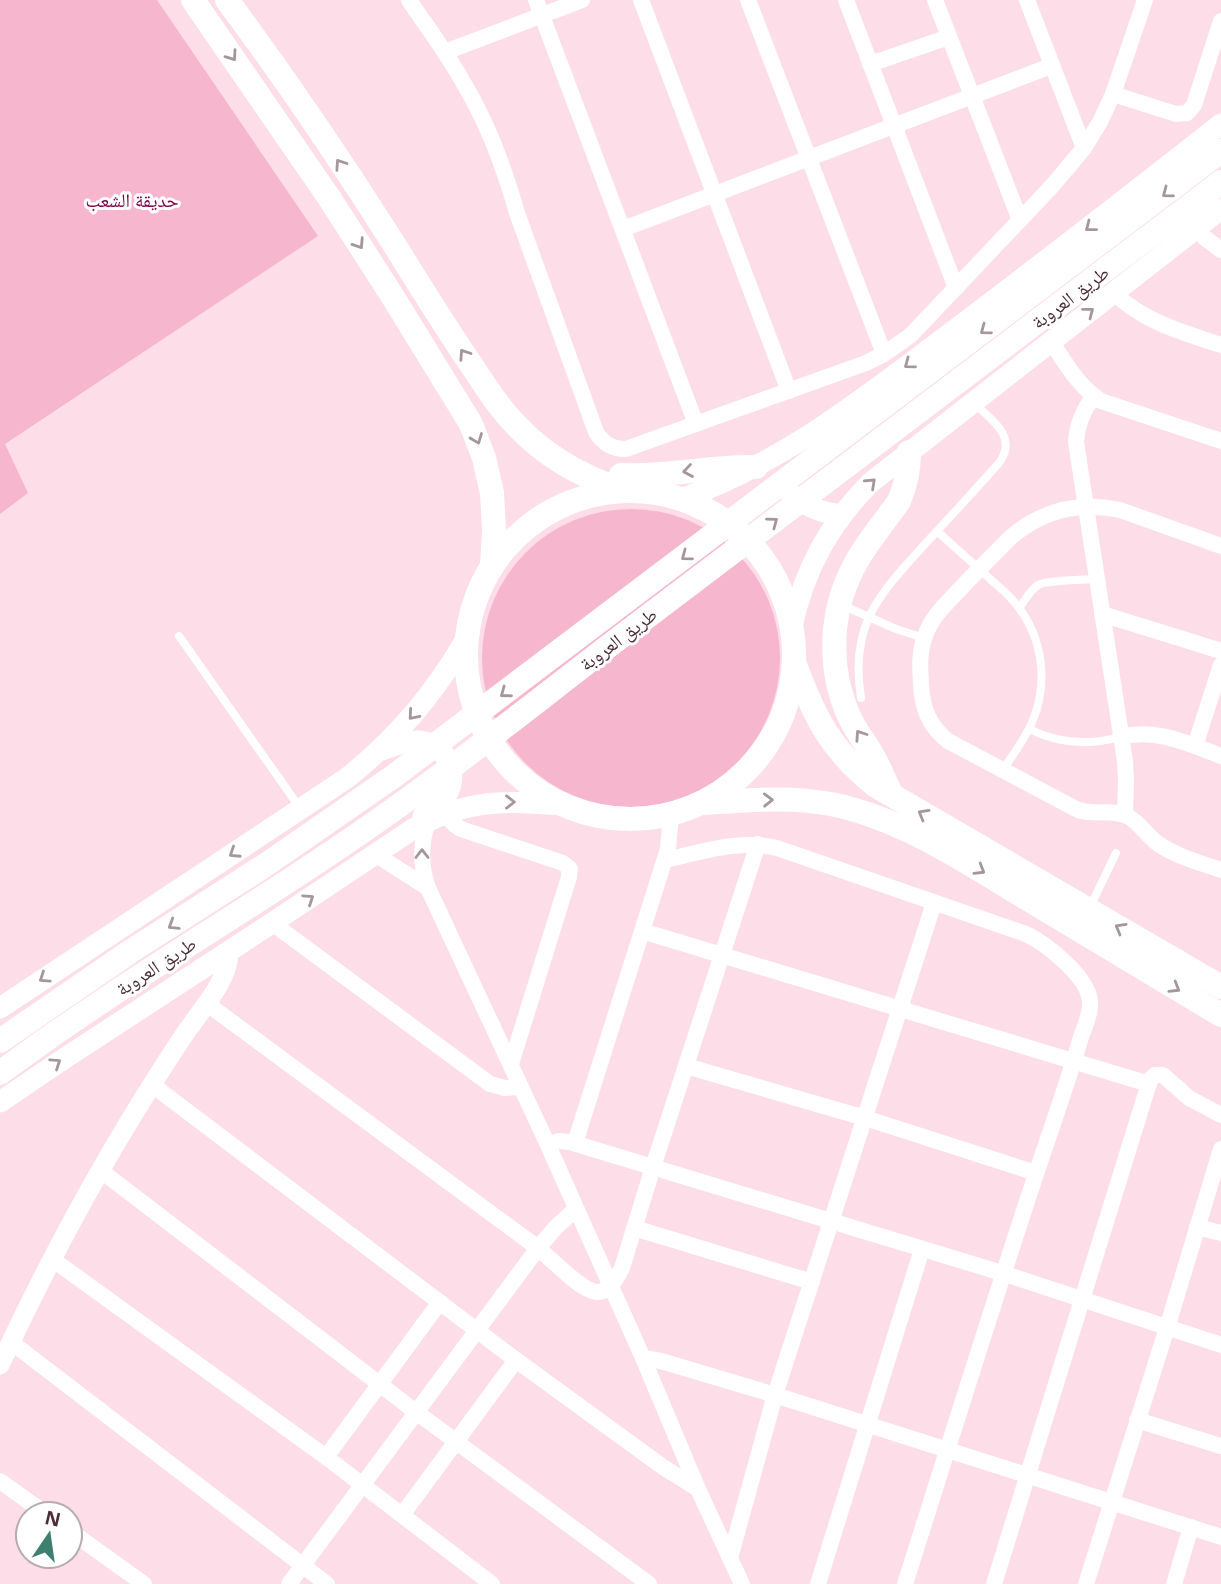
<svg xmlns="http://www.w3.org/2000/svg" width="1221" height="1584" font-family="'Noto Sans','Noto Naskh Arabic',sans-serif">
  <style>
    .green { fill: #f6b6cd }
    .lines { fill: none; stroke-linecap: round; stroke-linejoin: round }
    .service { stroke: #fff; stroke-width: 8 }
    .minor { stroke: #fff; stroke-width: 16 }
    .tertiary { stroke: #fff; stroke-width: 19 }
    .secondary { stroke: #fff; stroke-width: 21 }
    .primary { stroke: #fff; stroke-width: 24 }
    .trunk { stroke: #fff; stroke-width: 24 }
    .oneway { stroke: #a4969c }
    .labels { text-anchor: middle; dominant-baseline: central; stroke-width: 6; stroke-linejoin: round; paint-order: stroke }
    .park-label { font-size: 19px; fill: #7b0146; stroke: #fff }
    .street-label { font-size: 19px; fill: #4a2c38; stroke: #fff }
  </style>
  <rect width="100%" height="100%" fill="#fddde8"/>
  <g class="green">
    <path d="M0,0H157L318,236L5,444L28,493L0,514Z"/>
    <circle cx="631" cy="658" r="149"/>
  </g>
  <g class="lines">
    <g class="service">
      <path d="M937,531C954,547 972,562 989,578C999,587 1011,596 1019,608C1043,640 1048,683 1033,720C1026,738 1013,754 1003,770"/>
      <path d="M842,605L896,629L924,638"/>
      <path d="M1019,608C1025,601 1030,590 1038,585C1048,580 1083,580 1097,579"/>
      <path d="M179,636L300,808"/>
      <path d="M861,698C849,623 880,594 926,543C951,516 975,490 999,463C1018,437 993,421 975,404"/>
      <path d="M1029,729C1059,744 1088,746 1120,737"/>
      <path d="M1090,907L1116,853"/>
    </g>
    <g class="minor">
      <path d="M409,0C427,27 447,53 463,82C488,123 504,167 517,213L596,432C603,444 612,449 626,449L866,363L884,354L911,335L1052,186L1084,148L1100,122L1113,94L1145,0"/>
      <path d="M536,0L696,424"/>
      <path d="M641,0L789,391"/>
      <path d="M748,0L884,354"/>
      <path d="M846,0L956,288"/>
      <path d="M935,0L1020,220"/>
      <path d="M1027,0L1084,148"/>
      <path d="M445,52L582,0"/>
      <path d="M870,64L949,37"/>
      <path d="M1113,94L1176,114L1187,113L1194,105L1221,21"/>
      <path d="M623,229L1051,66"/>
      <path d="M1196,229L1205,238L1221,250"/>
      <path d="M1114,293C1144,322 1182,332 1221,345"/>
      <path d="M1051,341C1066,364 1078,386 1101,401L1221,441"/>
      <path d="M1094,396C1083,410 1077,424 1076,442L1125,761L1126,779L1125,815"/>
      <path d="M1221,546L1120,510C1079,501 1043,510 1011,537C994,554 977,571 961,588C947,603 932,616 925,636C919,652 920,668 921,684C922,708 929,726 948,741L1078,810C1094,815 1112,809 1127,816C1140,822 1147,837 1160,845C1178,857 1201,863 1221,870"/>
      <path d="M1102,614L1221,651"/>
      <path d="M1120,737C1157,728 1187,743 1221,756"/>
      <path d="M1195,746L1221,665"/>
      <path d="M444,814L455,825L461,829L563,863L570,869L569,877L511,1064"/>
      <path d="M428,821C420,844 420,865 428,888L548,1145L643,1358L698,1489L742,1584"/>
      <path d="M375,854L428,888"/>
      <path d="M665,860C702,852 739,839 777,848L1026,934C1047,944 1088,977 1090,1001C1091,1013 1085,1026 1081,1037C1069,1078 1055,1118 1041,1159C994,1300 950,1442 905,1584"/>
      <path d="M272,923L490,1084L505,1088L521,1087"/>
      <path d="M642,931L1149,1084"/>
      <path d="M206,1003L538,1248C548,1257 557,1265 567,1274C592,1295 605,1303 622,1268L653,1167L758,844"/>
      <path d="M686,1066L865,1118L1036,1173"/>
      <path d="M151,1084L516,1360L663,1467L698,1489"/>
      <path d="M575,1143L668,849L671,814"/>
      <path d="M548,1145L559,1141L570,1142L1002,1273L1221,1345"/>
      <path d="M100,1170L416,1412L649,1584"/>
      <path d="M1197,1227L1221,1233"/>
      <path d="M634,1228L812,1282"/>
      <path d="M52,1259L326,1457L492,1584"/>
      <path d="M11,1342L327,1584"/>
      <path d="M643,1358L661,1361L775,1395L1221,1537"/>
      <path d="M1137,1420L1221,1446"/>
      <path d="M326,1457L440,1302"/>
      <path d="M0,1481L46,1514"/>
      <path d="M402,1515L516,1360"/>
      <path d="M70,1531L144,1584"/>
      <path d="M730,1558L775,1395L934,903"/>
      <path d="M289,1584L538,1248L556,1227L576,1209"/>
      <path d="M818,1584L922,1249"/>
      <path d="M994,1584L1150,1080L1155,1075H1163L1189,1098L1221,1115"/>
      <path d="M1086,1584L1167,1328L1221,1149"/>
      <path d="M1174,1584L1191,1527"/>
    </g>
    <path class="tertiary" d="M0,1365C53,1251 114,1140 184,1035C200,1011 229,981 229,952"/>
    <g class="secondary">
      <path d="M790,493C805,507 822,513 842,515"/>
      <path d="M681,499C782,464 867,396 952,332C1042,264 1132,194 1221,124"/>
      <path d="M792,626C805,568 829,525 870,483L1221,209"/>
      <path d="M382,750C394,746 407,740 419,741C447,743 462,777 444,798C438,805 430,810 423,816"/>
      <path d="M0,1008L347,778C396,739 435,693 466,639"/>
      <path d="M0,1102L62,1060L272,923L413,829C469,798 504,801 566,805"/>
    </g>
    <g class="primary">
      <path d="M193,0L330,199L393,297L471,424L484,458L492,493L494,530L492,566"/>
      <path d="M227,0C285,78 340,159 392,241C418,283 444,325 472,366C486,387 499,408 517,426C545,456 581,476 619,489"/>
      <path d="M621,475C667,477 711,466 756,467"/>
      <circle cx="630" cy="655" r="164"/>
      <path d="M796,667C815,719 832,751 876,786L1221,987"/>
      <path d="M891,794C884,778 877,761 867,746C860,735 853,726 848,714C828,667 830,613 853,568C865,544 884,523 899,501C906,485 909,470 909,452"/>
      <path d="M704,803C748,800 792,796 836,805C906,821 965,861 1026,898C1091,937 1156,976 1221,1015"/>
    </g>
    <g class="trunk">
      <path d="M0,1041L131,951L264,866L394,776L1221,151"/>
      <path d="M0,1073C128,977 268,900 397,807C480,748 558,684 639,623C833,476 1027,329 1221,182"/>
    </g>
  </g>
  <defs><path id="oneway-chevron" d="M-2-3.5L2.5 0L-2 3.5" fill="none" stroke-width="1.6" stroke-linecap="round" stroke-linejoin="round" transform="scale(1.75)"/></defs>
  <g class="oneway">
    <use href="#oneway-chevron" transform="translate(232 56) rotate(55)"/>
    <use href="#oneway-chevron" transform="translate(340 164) rotate(-124)"/>
    <use href="#oneway-chevron" transform="translate(1167 193) rotate(143)"/>
    <use href="#oneway-chevron" transform="translate(1090 227) rotate(142)"/>
    <use href="#oneway-chevron" transform="translate(359 244) rotate(57)"/>
    <use href="#oneway-chevron" transform="translate(1089 312) rotate(-38)"/>
    <use href="#oneway-chevron" transform="translate(985 330) rotate(143)"/>
    <use href="#oneway-chevron" transform="translate(464 354) rotate(-124)"/>
    <use href="#oneway-chevron" transform="translate(909 364) rotate(143)"/>
    <use href="#oneway-chevron" transform="translate(477 439) rotate(69)"/>
    <use href="#oneway-chevron" transform="translate(688 471) rotate(171)"/>
    <use href="#oneway-chevron" transform="translate(871 483) rotate(-43)"/>
    <use href="#oneway-chevron" transform="translate(773 522) rotate(-37)"/>
    <use href="#oneway-chevron" transform="translate(686 556) rotate(143)"/>
    <use href="#oneway-chevron" transform="translate(505 693) rotate(143)"/>
    <use href="#oneway-chevron" transform="translate(413 715) rotate(131)"/>
    <use href="#oneway-chevron" transform="translate(860 735) rotate(-124)"/>
    <use href="#oneway-chevron" transform="translate(768 800) rotate(-1)"/>
    <use href="#oneway-chevron" transform="translate(510 802)"/>
    <use href="#oneway-chevron" transform="translate(923 814) rotate(-150)"/>
    <use href="#oneway-chevron" transform="translate(234 853) rotate(147)"/>
    <use href="#oneway-chevron" transform="translate(422 854) rotate(-90)"/>
    <use href="#oneway-chevron" transform="translate(980 870) rotate(31)"/>
    <use href="#oneway-chevron" transform="translate(309 899) rotate(-34)"/>
    <use href="#oneway-chevron" transform="translate(173 925) rotate(148)"/>
    <use href="#oneway-chevron" transform="translate(1120 928) rotate(-150)"/>
    <use href="#oneway-chevron" transform="translate(44 978) rotate(146)"/>
    <use href="#oneway-chevron" transform="translate(1175 988) rotate(31)"/>
    <use href="#oneway-chevron" transform="translate(56 1063) rotate(-34)"/>
  </g>
  <g class="labels">
    <g class="park-label">
      <text x="132" y="200">حديقة الشعب</text>
    </g>
    <g class="street-label">
      <text transform="translate(1070 297) rotate(-37)">طريق العروبة</text>
      <text transform="translate(618 639) rotate(-37)">طريق العروبة</text>
      <text transform="translate(156 966) rotate(-33)">طريق العروبة</text>
    </g>
  </g>
  <g transform="translate(49 1535) rotate(13)"><circle r="33" fill="#ffffff" stroke="#b7abaf" stroke-width="2"/>
  <path d="M0-5L12 26L0 18L-12 26Z" fill="#3e7f6f"/>
  <text y="-10" font-size="19" font-weight="bold" text-anchor="middle" fill="#4a2c38">N</text>
  </g>
</svg>
